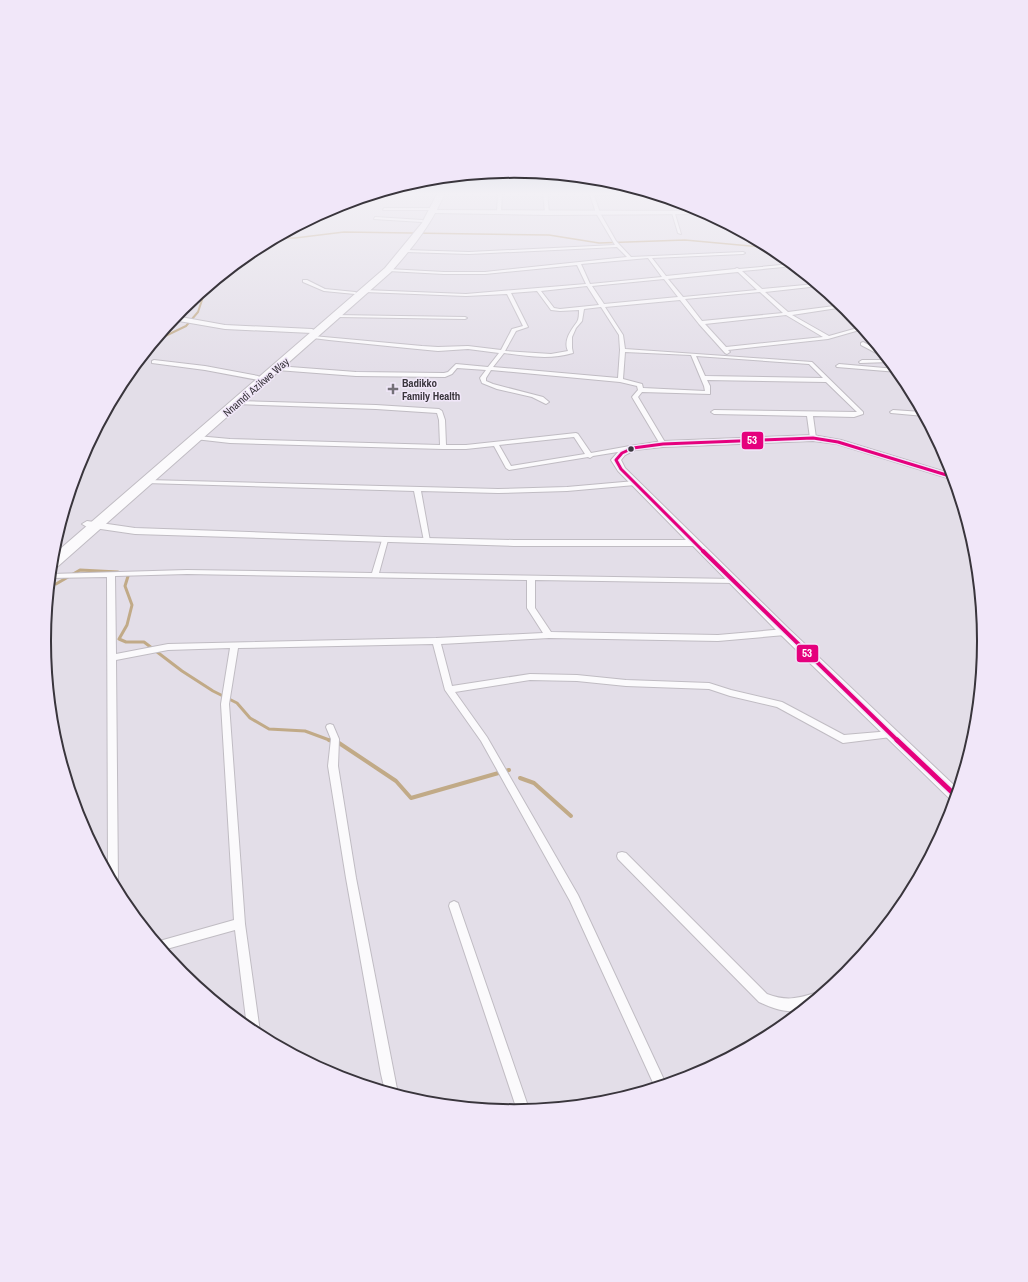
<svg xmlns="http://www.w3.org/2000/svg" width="1028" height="1282" font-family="'Archivo Narrow',sans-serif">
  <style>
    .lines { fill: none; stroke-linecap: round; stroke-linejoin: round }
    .stream-far3 { stroke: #c1aa87; stroke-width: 1.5 }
    .stream-far2 { stroke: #c1aa87; stroke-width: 2 }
    .stream-far1 { stroke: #c1aa87; stroke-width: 3 }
    .stream { stroke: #c1aa87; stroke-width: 4 }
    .street-casing { stroke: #c0bcc3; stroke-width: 2 }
    .secondary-casing { stroke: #c0bcc3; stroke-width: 2 }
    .highway-casing { stroke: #c0bcc3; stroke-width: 2 }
    .street { fill: #fbfafc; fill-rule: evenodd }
    .secondary { fill: #fbfafc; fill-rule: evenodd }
    .highway { fill: #fbfafc; fill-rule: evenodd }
    .bus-1-far2-casing { stroke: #f1e7f9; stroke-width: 5.5 }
    .bus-1-far1-casing { stroke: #f1e7f9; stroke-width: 7 }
    .bus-1-casing { stroke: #f1e7f9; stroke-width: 8 }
    .bus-1-far2 { stroke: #e5007d; stroke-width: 3 }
    .bus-1-far1 { stroke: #e5007d; stroke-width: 4 }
    .bus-1 { stroke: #e5007d; stroke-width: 5 }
    .poi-dot { fill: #747078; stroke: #f1e7f9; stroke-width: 1.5 }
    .bus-dot { fill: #39353c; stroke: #f1e7f9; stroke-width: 1.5 }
    .labels { text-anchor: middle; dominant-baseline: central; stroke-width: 3; stroke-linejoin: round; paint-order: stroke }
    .far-poi-label { font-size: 11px; font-weight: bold; fill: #39353c; stroke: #f1e7f9; text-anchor: start }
    .far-street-label { font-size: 11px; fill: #39353c; stroke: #f1e7f9 }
    .rim { fill: none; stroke: #39353c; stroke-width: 2 }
    .line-badge { stroke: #f1e7f9; stroke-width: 1.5 }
    .badge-label { font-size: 11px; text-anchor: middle; font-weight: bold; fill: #fff }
  </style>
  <rect width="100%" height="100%" fill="#e3dee8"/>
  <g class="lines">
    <g class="stream-far3">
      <path d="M275,238H295L344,232L549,235L599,243L685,240L771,248"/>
      <path d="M215,286L224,277"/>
    </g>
    <path class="stream-far2" d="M155,341L186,326L198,312L203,297L216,285"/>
    <g class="stream-far1">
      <path d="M127,573H129L125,586L132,605L127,625L119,639L126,642H144L182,671L213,691L237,703L250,718L269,729L305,731L332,741"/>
      <path d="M56,584L80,570L118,572"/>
    </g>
    <g class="stream">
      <path d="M329,740L339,743L396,781L411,798L509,770"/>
      <path d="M520,778L534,783L571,816"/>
    </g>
    <defs>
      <g id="street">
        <path d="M498,192H502L501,213L499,214L497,213Z"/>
        <path d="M543,192H547L549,213L547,214L545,213Z"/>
        <path d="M589,192H646L650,194L594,195L600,213L616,241L631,257L743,252L745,253L743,254L652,258L666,276L735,269L737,268L739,269L792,264L794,266L742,271L762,289L816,284L819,286L765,292L788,312L842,305L844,307L792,315L829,336L861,327L863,329L828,339L728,350L730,352L727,354L725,353L699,324L680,300L605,307L623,335L625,349L812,362L863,412V414L854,417L813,416L816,438L813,440L810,438L807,416L714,414L711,412L714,410L857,412L826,382L707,380L710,386V394L642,392L638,397L666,444L663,446L660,444L632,397L638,390L637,386L620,382L491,370L486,378V381L493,384L543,397L549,402L546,404L532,397L497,389L482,383L480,378L486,370L457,368L452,374L445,377L356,376L277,370L274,368L277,366L356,372L444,373L448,372L456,364L488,367L499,353L468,349L438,351L407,348L329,340L313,338L311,337L313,336L422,346L438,347L468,346L501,350L512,329L523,326L507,294L466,296L364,292L362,291L364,290L466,294L586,284L577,265L485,274H444L388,271L386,270L388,269L444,272H485L627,257L617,247L469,254L405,252L403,251L405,250L469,252L615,245L596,213ZM648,258L662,277L590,284L581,264ZM738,272L757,290L683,297L668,279ZM664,279L678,297L604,304L592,286ZM587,286L599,305L560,309L554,308L541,291ZM537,291L551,310L560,311L579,310C579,314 579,319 577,322C571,330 563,341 568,351L551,354L505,351L516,331L528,327L511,293ZM760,292L783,313L702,321L685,299ZM601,307L619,335L620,350L618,378L493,367L504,353C526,356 550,360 573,353L572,348V337L576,328L582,321L584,309ZM786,315L823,337L726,347L705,324ZM625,352L691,355L704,386L705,391L643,388L642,384L623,379ZM696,356L809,364L823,378L705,376Z"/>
        <path d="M384,208H429L431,209L429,210H383Z"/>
        <path d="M672,213L675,214L681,234L678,233Z"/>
        <path d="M375,217L422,220L424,221L422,222L374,219Z"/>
        <path d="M303,280H307L325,289L355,292L357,293L355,294L324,291L303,282Z"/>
        <path d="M335,315L465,317L467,318L465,319L337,317H335Z"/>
        <path d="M863,342L882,352L885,356H882L861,345V343Z"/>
        <path d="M154,360L205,366L258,376L261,378L258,380L205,370L152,363V361Z"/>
        <path d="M862,360H888L890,362L860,363L859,362Z"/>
        <path d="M839,364L896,369L898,372L837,367L836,366Z"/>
        <path d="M237,401L376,405L439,409L442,411L445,420L446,445H466L576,433L578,434L591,453L630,446L633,448L630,450L593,456L590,458L588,457L509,470L506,468L494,446L466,449H443L230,443L195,439V437L197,436L230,439L440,445L439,420L437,413L376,409L235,404L234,403ZM574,437L585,454L511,466L499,445Z"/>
        <path d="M893,410L922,412L924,416L891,413L890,412Z"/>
        <path d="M147,480L498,489L567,487L635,481L638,483L635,485L567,491L498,493L421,491L430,541L427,543L424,541L414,491L145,483L144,482Z"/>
        <path d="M385,538L388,540L379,573L735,579L739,581L735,583L535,580V608L551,632L718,635L785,629L789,632L785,635L718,641L549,638L441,644L452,686L530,674L577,675L626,680L709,683L731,690L782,702L844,735L891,731L894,732L895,734L894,736L891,737L843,743L777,707L730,696L709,689L626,686L577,681L530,680L455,692L487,737L578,895L666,1084L655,1087L570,901L481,741L445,690L433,644L238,648L229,704L245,924L260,1032L259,1035L247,1027L235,930L163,950L156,942L234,920L221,704L230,648L168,650L116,660L118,884L117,887L116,888L108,873L107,577L50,578L51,574L187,570L372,573L382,540ZM187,574L527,580V608L543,633L436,638L168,644L116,654L115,576Z"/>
        <path d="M330,724L333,725L339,739L338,766L356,878L398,1094L385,1091L381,1074L346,878L328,766L331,739L326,727L327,725Z"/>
        <path d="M622,852L626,853L767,994C786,1001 796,999 815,993L819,995C815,999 810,1004 805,1008C791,1016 772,1008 759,1002L618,859L617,856L618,853Z"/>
        <path d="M454,901L458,903L459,906L529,1109L517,1110L449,906L450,903Z"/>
      </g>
      <g id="secondary">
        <path d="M431,210L702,211L708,214L547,215L433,213L430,211Z"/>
        <path d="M175,316L225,325L312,329L316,331L312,333L225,329L173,320Z"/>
        <path d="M813,435L841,440L952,474L954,480L837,444L813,441L663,447L635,450L625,455L621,460L625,468L789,629L958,789L954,801L951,800L781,635L693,546H514L135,534L87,527L82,524L87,521L135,528L385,537L514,540H686L618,471L611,460L619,451L630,446L663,441Z"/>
      </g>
      <path id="highway" d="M438,192H445C433,223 413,247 391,272L56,568L51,570L52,556L385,268L422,223Z"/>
    </defs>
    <use href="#street" class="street-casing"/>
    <use href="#secondary" class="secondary-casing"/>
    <use href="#highway" class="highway-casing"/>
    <use href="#street" class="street"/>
    <use href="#secondary" class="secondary"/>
    <use href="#highway" class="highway"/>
    <defs>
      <path id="bus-1-far2" d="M704,552L621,469L616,460L622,453L633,448L663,444L813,438L838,442L953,477"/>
      <path id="bus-1-far1" d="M703,551L898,741"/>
      <path id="bus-1" d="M897,740L956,796"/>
    </defs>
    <use href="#bus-1-far2" class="bus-1-far2-casing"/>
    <use href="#bus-1-far1" class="bus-1-far1-casing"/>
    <use href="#bus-1" class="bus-1-casing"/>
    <use href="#bus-1-far2" class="bus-1-far2"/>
    <use href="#bus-1-far1" class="bus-1-far1"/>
    <use href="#bus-1" class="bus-1"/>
  </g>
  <linearGradient id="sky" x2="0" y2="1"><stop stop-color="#98b0c1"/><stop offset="0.52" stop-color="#f2f0f5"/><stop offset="1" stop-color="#f2f0f5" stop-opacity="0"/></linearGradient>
  <rect width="1028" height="372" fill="url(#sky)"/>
  <path class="poi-dot" d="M391 383h4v4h4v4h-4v4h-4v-4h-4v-4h4z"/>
  <circle class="bus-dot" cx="631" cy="449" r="3.5"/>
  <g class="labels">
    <g class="far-poi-label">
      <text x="402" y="383">Badikko<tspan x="402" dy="13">Family Health</tspan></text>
    </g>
    <g class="far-street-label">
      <text transform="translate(256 387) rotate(-41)">Nnamdi Azikwe Way</text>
    </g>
  </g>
  <path d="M0 0H1028V1282H0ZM51 641a463 463 0 1 1 926 0a463 463 0 1 1-926 0Z" fill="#f1e7f9" fill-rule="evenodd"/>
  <path class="rim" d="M51 641a463 463 0 1 1 926 0a463 463 0 1 1-926 0Z"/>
  <g class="line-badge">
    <rect x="741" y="431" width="23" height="19" rx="4" fill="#e5007d"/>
    <rect x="796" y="644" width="23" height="19" rx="4" fill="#e5007d"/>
  </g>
  <g class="badge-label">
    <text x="752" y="444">53</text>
    <text x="807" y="657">53</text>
  </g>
</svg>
